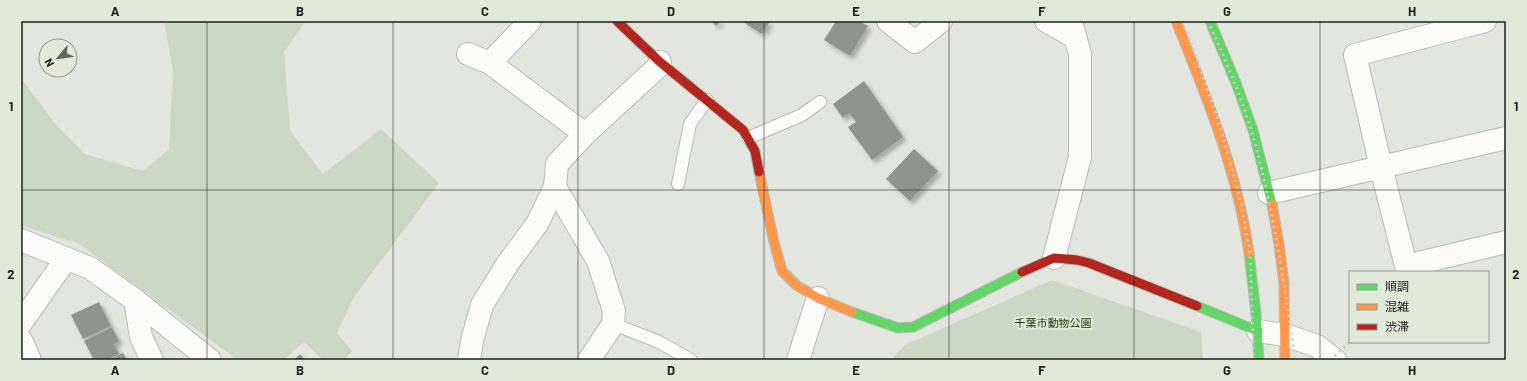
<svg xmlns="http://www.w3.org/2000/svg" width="1527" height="381" font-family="Barlow,'Noto Sans JP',sans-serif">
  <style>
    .green { fill: #cdd8c4 }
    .building { fill: #91948e; filter: url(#shadow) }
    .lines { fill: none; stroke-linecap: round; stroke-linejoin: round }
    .lane-casing { stroke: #b8bbb5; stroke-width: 14 }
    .street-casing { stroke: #b8bbb5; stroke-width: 24 }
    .fast-casing { stroke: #b8bbb5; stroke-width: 11 }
    .slow-casing { stroke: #b8bbb5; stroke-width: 11 }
    .jam-casing { stroke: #b8bbb5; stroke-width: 11 }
    .lane { stroke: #fbfbfa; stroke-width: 12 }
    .street { stroke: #fbfbfa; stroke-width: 22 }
    .fast { stroke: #63d668; stroke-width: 9 }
    .slow { stroke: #ff974d; stroke-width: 9 }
    .jam { stroke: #b3261e; stroke-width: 9 }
    .rail { stroke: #caccc9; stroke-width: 3; stroke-dasharray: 2 4; stroke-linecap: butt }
    .grid { fill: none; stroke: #1c1f1a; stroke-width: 1; stroke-opacity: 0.55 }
    .labels { text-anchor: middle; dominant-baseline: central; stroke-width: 4; stroke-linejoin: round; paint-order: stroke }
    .park-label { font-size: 11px; fill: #203903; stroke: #e1e9db }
    .neatline { fill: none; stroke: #1c1f1a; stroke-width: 1.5 }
    .grid-label { font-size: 13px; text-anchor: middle; font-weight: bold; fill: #1c1f1a }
  </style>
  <defs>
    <filter id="shadow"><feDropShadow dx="3.5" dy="3.5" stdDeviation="2" flood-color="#0004"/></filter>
  </defs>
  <rect width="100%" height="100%" fill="#e2e6de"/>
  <g class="green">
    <path d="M164,21H306L284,52L290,131L323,174L381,129L439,183L354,297L337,333L352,351L344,360H323L304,342L283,360H238L79,244L21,225V78L56,125L85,154L143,171L169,149L173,71Z"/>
    <path d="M1052,280L1201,332L1203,360H891L905,345Z"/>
  </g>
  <g class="building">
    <path d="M711,21H721L716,26Z"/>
    <path d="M744,21H770L762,34L743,22Z"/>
    <path d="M836,21H859L868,26L850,56L824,40Z"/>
    <path d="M864,81L903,137L872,160L848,127L856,122L849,113L843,118L833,104Z"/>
    <path d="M914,149L938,171L910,201L886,179Z"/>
    <path d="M99,302L111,326L83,339L71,315Z"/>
    <path d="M112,327L119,341L114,344L119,354L107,360H94L84,341Z"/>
    <path d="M123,353L127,360H109Z"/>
    <path d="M300,354L305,360H294Z"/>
  </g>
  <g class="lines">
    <defs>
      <g id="lane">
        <path d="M748,138L802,115L820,102"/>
        <path d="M678,184L690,124L707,100"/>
        <path d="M613,324L657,341L691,360"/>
      </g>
      <g id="street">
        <path d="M888,21L915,42L941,21"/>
        <path d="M1046,21L1075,37"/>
        <path d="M1485,21L1355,55L1381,167L1406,266L1506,242"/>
        <path d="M468,54L490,63L585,134"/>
        <path d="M490,63L530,21"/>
        <path d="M555,187L598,261L614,311L613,324L589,360"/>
        <path d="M1269,193L1506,138"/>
        <path d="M21,240L90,268L135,300L210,360"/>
        <path d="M1054,258L1080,157V54L1071,21"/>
        <path d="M135,300L141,337L152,360"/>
        <path d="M21,323L66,259"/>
        <path d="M1258,331L1285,335L1317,346L1335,360"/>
        <path d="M21,340L30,360"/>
        <path d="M469,360L472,341L482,305L508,263L537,224L555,187L557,164L585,134L659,66L660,62"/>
        <path d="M798,360L818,298"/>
      </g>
      <g id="fast">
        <path d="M1210,21L1236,83L1253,130L1272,204"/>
        <path d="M1249,253L1256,313L1259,360"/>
        <path d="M1197,306L1258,331"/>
        <path d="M852,312L898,328L913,327L1022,272"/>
      </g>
      <g id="slow">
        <path d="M1176,21C1207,98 1237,170 1249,253"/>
        <path d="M759,172L774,242L782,271L796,285L818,298L852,312"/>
        <path d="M1272,204L1279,244L1284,283L1285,360"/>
      </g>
      <g id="jam">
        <path d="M617,21L660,62L743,130L755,151L759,172"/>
        <path d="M1022,272L1054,258L1077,260L1089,263L1197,306"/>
      </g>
    </defs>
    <use href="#lane" class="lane-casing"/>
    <use href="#street" class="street-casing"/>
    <use href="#fast" class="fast-casing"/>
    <use href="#slow" class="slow-casing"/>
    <use href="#jam" class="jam-casing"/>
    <use href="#lane" class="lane"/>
    <use href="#street" class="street"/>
    <use href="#fast" class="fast"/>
    <use href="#slow" class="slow"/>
    <use href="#jam" class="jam"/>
    <g class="rail">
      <path d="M1182,21L1193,49L1217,116L1241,202L1250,255L1254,360"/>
      <path d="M1208,21C1226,61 1243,101 1255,143C1274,214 1285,287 1295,360"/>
      <path d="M1330,360L1350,342"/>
    </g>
  </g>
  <path class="grid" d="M207,21V360M393,21V360M578,21V360M764,21V360M949,21V360M1134,21V360M1320,21V360M21,190H1506"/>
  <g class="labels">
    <g class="park-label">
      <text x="1053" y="322">千葉市動物公園</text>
    </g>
  </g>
  <rect width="1527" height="381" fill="none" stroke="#e1e9db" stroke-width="44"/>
  <rect x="1349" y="271" width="140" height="72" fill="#e1e9db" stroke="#92988e"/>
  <rect x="1357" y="284" width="20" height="6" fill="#63d668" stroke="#92988e"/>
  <text x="1385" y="291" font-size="12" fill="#1c1f1a">順調</text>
  <rect x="1357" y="304" width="20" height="6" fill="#ff974d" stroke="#92988e"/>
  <text x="1385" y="311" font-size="12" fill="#1c1f1a">混雑</text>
  <rect x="1357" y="324" width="20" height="6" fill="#b3261e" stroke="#92988e"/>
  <text x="1385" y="331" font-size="12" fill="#1c1f1a">渋滞</text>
  <g transform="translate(58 58) rotate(241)"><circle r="19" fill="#e1e9db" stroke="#92988e"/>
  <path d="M0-3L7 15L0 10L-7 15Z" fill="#61655f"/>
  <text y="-6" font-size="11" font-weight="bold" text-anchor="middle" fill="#1c1f1a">N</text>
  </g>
  <rect x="22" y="22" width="1483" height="337" class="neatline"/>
  <g class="grid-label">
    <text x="115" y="16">A</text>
    <text x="300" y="16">B</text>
    <text x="485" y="16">C</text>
    <text x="671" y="16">D</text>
    <text x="856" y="16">E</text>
    <text x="1042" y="16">F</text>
    <text x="1227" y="16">G</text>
    <text x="1412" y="16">H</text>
    <text x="11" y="111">1</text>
    <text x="1516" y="111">1</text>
    <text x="11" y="279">2</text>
    <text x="1516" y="279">2</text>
    <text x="115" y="375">A</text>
    <text x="300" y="375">B</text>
    <text x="485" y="375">C</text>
    <text x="671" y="375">D</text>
    <text x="856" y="375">E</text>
    <text x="1042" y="375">F</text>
    <text x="1227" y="375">G</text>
    <text x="1412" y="375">H</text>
  </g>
</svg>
